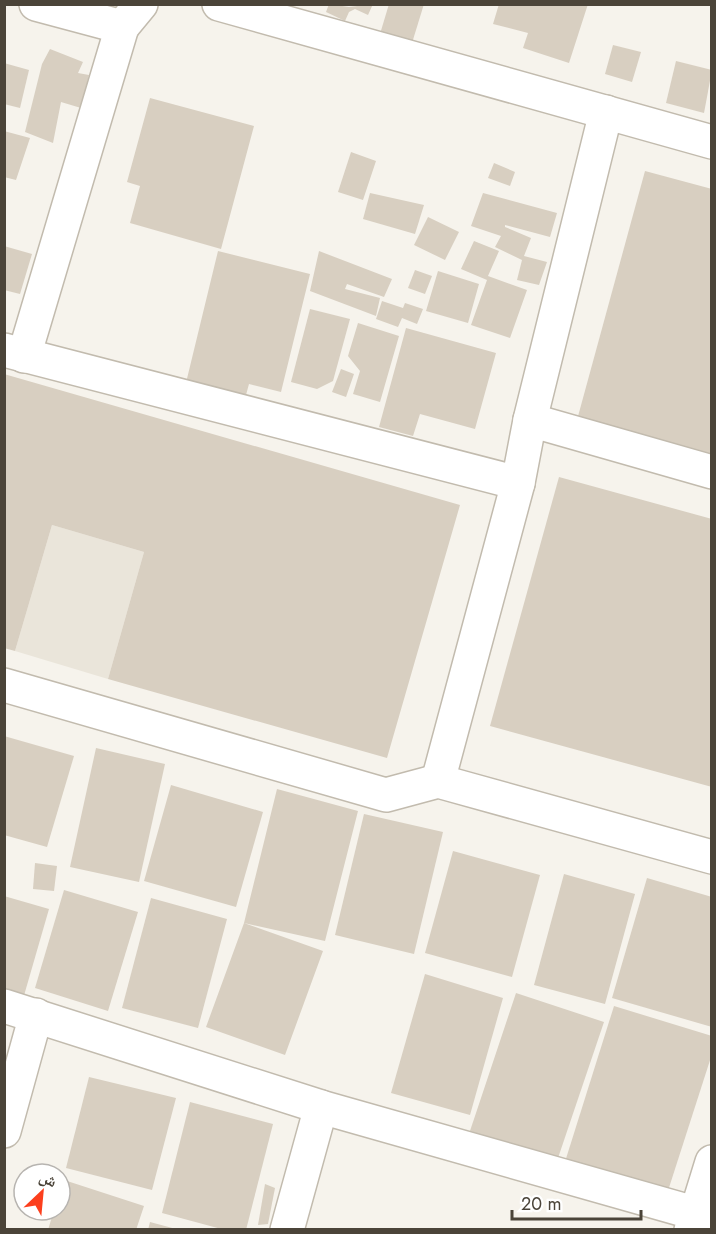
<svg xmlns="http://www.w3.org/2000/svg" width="716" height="1234" font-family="Jost,'Noto Naskh Arabic',sans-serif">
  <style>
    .residential { fill: #eae5da }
    .building { fill: #d8cfc1 }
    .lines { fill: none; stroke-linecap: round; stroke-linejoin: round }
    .minor-casing { stroke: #c2bbae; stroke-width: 36 }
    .minor { stroke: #fff; stroke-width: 33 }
  </style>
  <rect width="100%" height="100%" fill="#f6f3ec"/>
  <path class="residential" d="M52,525L144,552L108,679L15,651Z"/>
  <g class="building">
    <path d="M329,4L349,7L373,4L368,15L355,9L349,12L345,21L326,12Z"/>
    <path d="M389,4H424L412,43L380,34Z"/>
    <path d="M499,4H588L569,63L523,48L528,33L493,24Z"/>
    <path d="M613,45L641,52L632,82L605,74Z"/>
    <path d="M50,49L83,62L78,73L89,75L81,108L61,102L53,143L25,132L42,64Z"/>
    <path d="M676,61L712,70L704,113L666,103Z"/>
    <path d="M4,63L29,70L20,108L4,104Z"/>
    <path d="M150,98L254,126L221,249L130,223L140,186L127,182Z"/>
    <path d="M4,131L30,138L16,180L4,177Z"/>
    <path d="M351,152L376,161L363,200L338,192Z"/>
    <path d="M494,163L515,172L510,186L488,178Z"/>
    <path d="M645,171L712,189V458L577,420Z"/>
    <path d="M370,193L424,205L415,234L363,219Z"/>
    <path d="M483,193L557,213L550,237L505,225V227L531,238L524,256L547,262L539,285L517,280L522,260L495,247L501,236L471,226Z"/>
    <path d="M428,217L459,232L445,260L414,245Z"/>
    <path d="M474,241L499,251L488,276L527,290L510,338L471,325L487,280L461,269Z"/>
    <path d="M4,246L32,254L20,294L4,290Z"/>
    <path d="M218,251L310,274L281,392L249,384L243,406L184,391Z"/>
    <path d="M319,251L392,279L384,297L347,284L345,289L380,298L376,316L310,291Z"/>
    <path d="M415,270L432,276L425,294L408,288Z"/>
    <path d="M438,271L479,284L468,323L426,311Z"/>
    <path d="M382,301L403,308L405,303L423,309L417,324L402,318L398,327L376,319Z"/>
    <path d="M310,309L350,319L333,381L317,389L291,382Z"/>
    <path d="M358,323L399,336L380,402L353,394L360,371L348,356Z"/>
    <path d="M406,328L496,353L475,429L420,414L413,436L379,427Z"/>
    <path d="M341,369L354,374L346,397L332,392Z"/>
    <path d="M4,374L460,505L387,758L108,679L144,552L52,525L15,651L4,648Z"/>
    <path d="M559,477L712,519V787L490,726Z"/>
    <path d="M4,736L74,756L47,847L4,835Z"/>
    <path d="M96,748L165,764L139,882L70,867Z"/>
    <path d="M171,785L263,812L236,907L144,881Z"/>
    <path d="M277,789L358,811L325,941L244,923L323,951L285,1055L206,1027L244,923Z"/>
    <path d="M364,814L443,832L414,954L335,935Z"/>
    <path d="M453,851L540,875L512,977L425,953Z"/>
    <path d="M35,863L57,866L54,891L33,889Z"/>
    <path d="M564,874L635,894L605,1004L534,985Z"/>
    <path d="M647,878L712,897V1027L612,998Z"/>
    <path d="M64,890L138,912L108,1011L35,988Z"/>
    <path d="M4,896L49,909L23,999L4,993Z"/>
    <path d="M151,898L227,919L198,1028L122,1008Z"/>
    <path d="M425,974L503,998L470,1115L391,1093Z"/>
    <path d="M516,993L604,1022L557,1161L470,1131Z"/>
    <path d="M614,1006L712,1036V1054L666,1197L564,1165Z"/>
    <path d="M89,1077L176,1098L152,1190L66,1168Z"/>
    <path d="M190,1102L273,1124L246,1230H225L162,1213Z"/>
    <path d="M64,1180L144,1206L136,1230H48L54,1210H60V1191Z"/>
    <path d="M265,1184L275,1188L268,1224L258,1225Z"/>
    <path d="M150,1222L176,1229L175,1230H148Z"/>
  </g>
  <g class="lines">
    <defs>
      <g id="minor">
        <path d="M36,4L122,27L141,4"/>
        <path d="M219,4L712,142"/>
        <path d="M4,350L518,483"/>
        <path d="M24,356L122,27"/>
        <path d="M530,420L712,472"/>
        <path d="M4,685L386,795L438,781L712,857"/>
        <path d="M438,781L518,483L530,420L606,112"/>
        <path d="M4,1006L321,1107L712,1218"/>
        <path d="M4,1131L36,1015"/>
        <path d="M287,1230L321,1107"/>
        <path d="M691,1230L712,1162"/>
      </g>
    </defs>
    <use href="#minor" class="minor-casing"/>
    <use href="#minor" class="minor"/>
  </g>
  <rect width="716" height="1234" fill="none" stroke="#4b4439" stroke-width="12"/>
  <g transform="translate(42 1192) rotate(26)"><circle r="28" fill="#ffffff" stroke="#b7b4b0" stroke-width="1.5"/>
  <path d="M0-4.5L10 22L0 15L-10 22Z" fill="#fc3f1d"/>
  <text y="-9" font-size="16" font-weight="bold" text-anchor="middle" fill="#4b4439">ش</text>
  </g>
  <path d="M512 1210v9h129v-9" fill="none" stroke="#4b4439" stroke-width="3"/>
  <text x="521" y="1210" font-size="18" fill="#4b4439" stroke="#ffffff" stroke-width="4.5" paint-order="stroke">20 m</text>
</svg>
